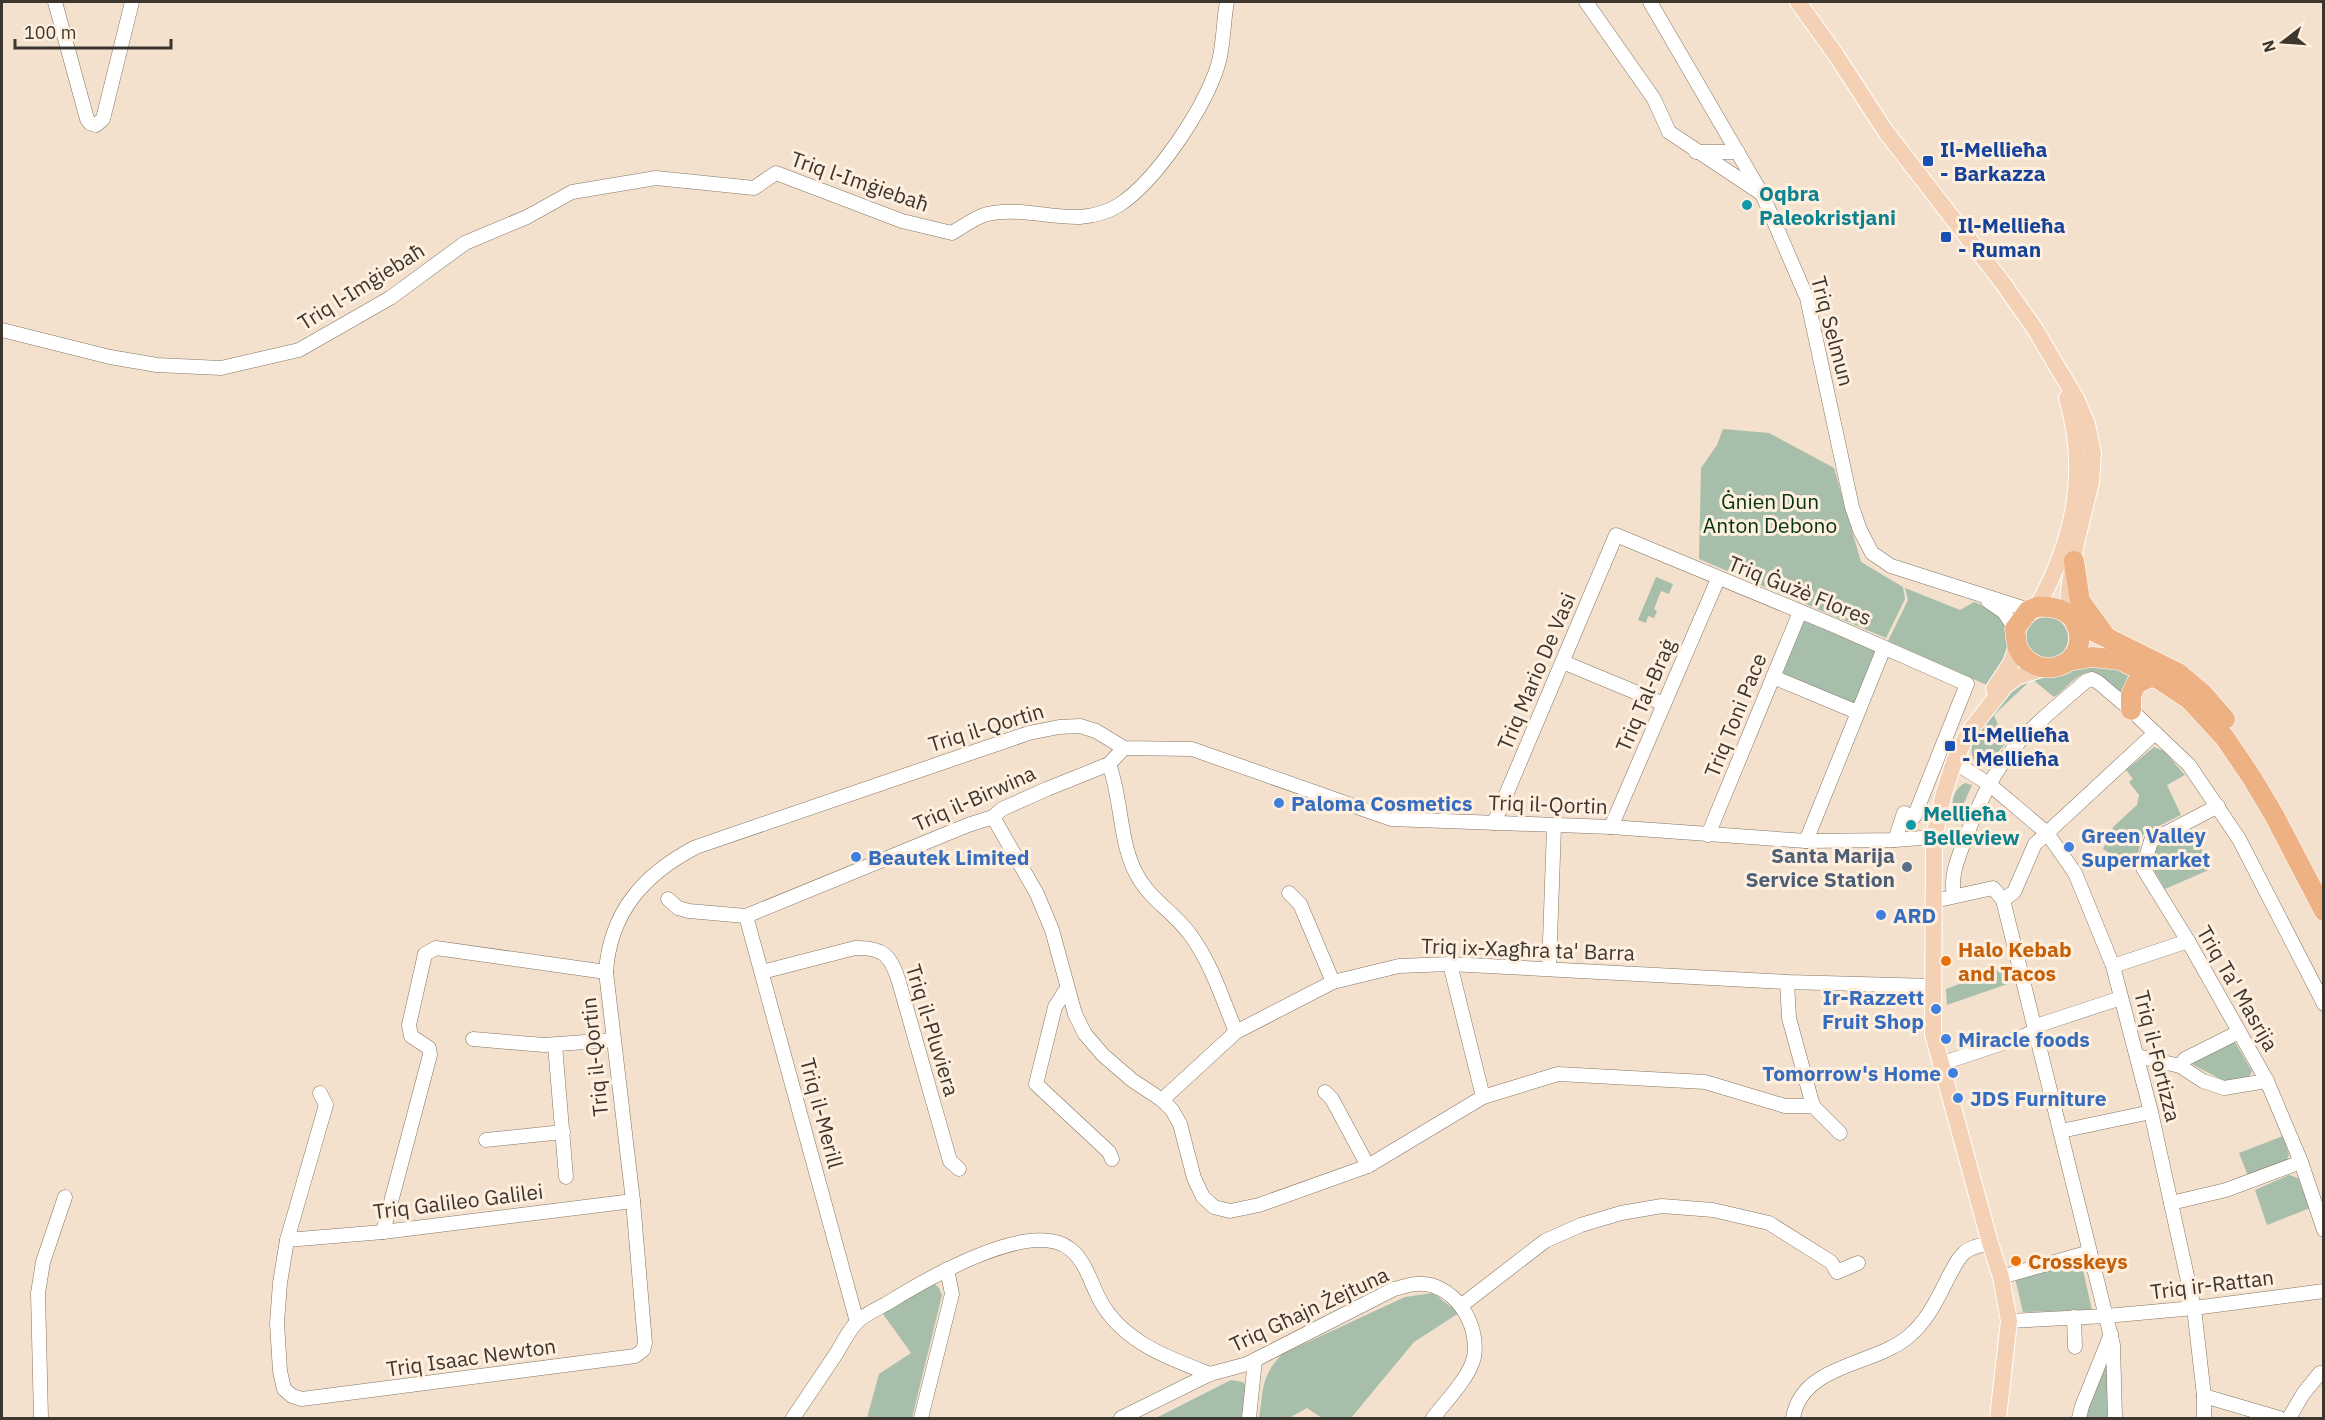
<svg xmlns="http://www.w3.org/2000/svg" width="2325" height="1420" font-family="'IBM Plex Sans',sans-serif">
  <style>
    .green { fill: #a7beab }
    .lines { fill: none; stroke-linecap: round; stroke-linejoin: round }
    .minor-casing { stroke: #857563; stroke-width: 15 }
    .major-casing { stroke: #fff; stroke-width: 18 }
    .highway-casing { stroke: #fff; stroke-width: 21 }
    .minor { stroke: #fff; stroke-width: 14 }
    .major { stroke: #f4d0b5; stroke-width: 16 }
    .highway { stroke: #edb184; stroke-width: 20 }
    .transit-dot { fill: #1a4fb4; stroke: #feefdf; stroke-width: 2 }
    .culture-dot { fill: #0f9aa8; stroke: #feefdf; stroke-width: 2 }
    .shop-dot { fill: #3f7fe0; stroke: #feefdf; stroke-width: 2 }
    .service-dot { fill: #5c6f8a; stroke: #feefdf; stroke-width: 2 }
    .food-dot { fill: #e8710a; stroke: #feefdf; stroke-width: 2 }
    .labels { text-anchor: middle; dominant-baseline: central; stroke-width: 6; stroke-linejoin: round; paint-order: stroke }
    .transit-label { font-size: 21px; font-weight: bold; fill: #164399; stroke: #feefdf; text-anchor: start }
    .street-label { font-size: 21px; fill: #3d362e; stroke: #feefdf }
    .culture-label { font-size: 21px; font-weight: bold; fill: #0d838f; stroke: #feefdf; text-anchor: start }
    .park-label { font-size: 21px; fill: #023413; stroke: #feefdf }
    .shop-label { font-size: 21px; font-weight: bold; fill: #366cbe; stroke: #feefdf; text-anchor: start }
    .service-label { font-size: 21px; font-weight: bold; fill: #4e5e75; stroke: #feefdf; text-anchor: end }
    .food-label { font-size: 21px; font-weight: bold; fill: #c56008; stroke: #feefdf; text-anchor: start }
  </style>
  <rect width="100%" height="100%" fill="#f3e1cd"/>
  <g class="green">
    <path d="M1723,429L1769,433L1834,468L1861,562L1903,587L1905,599L1886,638L1699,559L1701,468L1717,445Z"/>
    <path d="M1656,577L1673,584L1669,594L1661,591L1654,609L1657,611L1654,618L1648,616L1646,623L1638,620Z"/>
    <path d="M1905,588L1960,610L1974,602L1995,610L2008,627L2009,654L1991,687L1888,641L1908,600Z"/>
    <circle cx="2047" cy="638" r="21"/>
    <path d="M1801,620L1878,652L1856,707L1787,679L1781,668Z"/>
    <path d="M2094,663L2126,667L2138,672V675L2129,684L2126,698L2094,672C2077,671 2067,689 2054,697L2032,679L1994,715L1998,725L2011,737L1987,765L1976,764C1968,754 1972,740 1978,729C2012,670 2033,675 2094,663Z"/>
    <path d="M2154,747L2164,751L2185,775L2167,785L2181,815L2143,834L2134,869L2103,849L2113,827L2137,805L2139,795L2129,782L2133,779L2126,770Z"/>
    <path d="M1965,783L1972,785L1955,823C1951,810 1950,790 1965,783Z"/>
    <path d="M2192,829L2211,869L2165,889L2152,867L2156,847Z"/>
    <path d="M2010,965L2013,982L1947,1005L1946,989Z"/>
    <path d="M2232,1037L2252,1071L2248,1079L2224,1081L2190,1063Z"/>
    <path d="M2283,1136L2289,1155L2286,1161L2248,1176L2239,1153Z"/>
    <path d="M2289,1175L2298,1178L2310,1208L2267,1225L2255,1190Z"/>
    <path d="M2081,1261L2092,1310L2023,1312L2015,1278Z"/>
    <path d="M934,1283L939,1288L942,1295L912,1418H867L879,1374L911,1353L883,1314L926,1284Z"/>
    <path d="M1433,1293L1459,1313L1414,1342L1351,1418H1322L1307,1408L1289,1418H1259C1264,1389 1260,1378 1282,1354L1405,1297Z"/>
    <path d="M2109,1348V1418H2085Z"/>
    <path d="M1231,1380L1243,1382L1246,1386V1418H1156Z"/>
  </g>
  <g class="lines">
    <defs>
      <g id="minor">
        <path d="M55,2L87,119L90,123L96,125L103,119L132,2"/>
        <path d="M1586,2L1654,99L1669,132L1762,194"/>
        <path d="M1650,2L1763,196L1807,298L1852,507L1860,530L1872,553L1891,566L2029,610"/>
        <path d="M1696,152H1738"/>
        <path d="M2,330L110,357L157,365L221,368L299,350L390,298L465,243L527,217L572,192L656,178L754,188L776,173L902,221L952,233C962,227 973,219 984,215C1011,206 1050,218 1080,217C1092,216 1108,212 1119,205C1157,180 1204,109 1218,65C1224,45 1223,22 1227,2"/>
        <path d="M1988,601L2004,612L2015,629"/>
        <path d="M1563,662L1664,704"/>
        <path d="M1773,677L1857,712"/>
        <path d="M1954,762L1989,784L2047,833L2075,873L2113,966L2151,1112L2194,1308L2204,1396V1418"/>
        <path d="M1109,764C1122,799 1119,843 1137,875C1149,898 1173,912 1189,933C1211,962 1222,998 1236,1032"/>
        <path d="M2218,806L2151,841L2143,868L2188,941L2267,1081L2301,1162L2324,1230"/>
        <path d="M993,817L1037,894L1052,930L1075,1014L1085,1034L1103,1055L1132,1080L1162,1100L1172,1110L1180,1124L1194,1178L1203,1197L1214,1207L1230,1211L1259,1205L1368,1166L1483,1097L1558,1074L1705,1082L1785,1106H1813L1840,1133"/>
        <path d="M1494,823L1616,535L1833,625L1967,684L1914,817L1904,813L1895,840"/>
        <path d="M1611,827L1718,579"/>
        <path d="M1708,835L1800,612"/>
        <path d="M1806,841L1884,648"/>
        <path d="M1289,893L1300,904L1333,982"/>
        <path d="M1954,896C1950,875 1958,859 1965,839C1977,809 1989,780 2009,754C2030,727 2060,704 2086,681L2092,679L2098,682L2131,710L2189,765L2239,839L2324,1004"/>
        <path d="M668,899L678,908L689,911L746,916L968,825L993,817L1002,809L1047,789L1109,764L1124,748"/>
        <path d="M2003,900L2014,892L2035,844L2155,733"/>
        <path d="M1934,901L1993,888L2003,900L2113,1345L2115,1418"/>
        <path d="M746,916L857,1322"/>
        <path d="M1450,964L1483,1097"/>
        <path d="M2113,966L2188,941"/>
        <path d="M1549,969L1554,827"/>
        <path d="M762,972L855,948C884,947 891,956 899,982L950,1161L959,1169"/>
        <path d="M1787,982L1789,1018L1813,1106"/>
        <path d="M1067,988L1055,1007L1036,1084L1109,1152L1112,1159"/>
        <path d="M473,1039L544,1045L613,1040"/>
        <path d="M555,1045L566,1177"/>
        <path d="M2137,1056L2180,1066L2203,1081L2224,1088L2267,1081"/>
        <path d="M1940,1064L2024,1036L2036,1030L2042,1024L2121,998"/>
        <path d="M2180,1066L2185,1059L2239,1032"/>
        <path d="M1325,1092L1332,1099L1368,1166"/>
        <path d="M320,1093L326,1105L287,1240L280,1283L277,1323L280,1371L284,1389L292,1396L302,1399L635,1356L643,1350L645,1343L633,1201L606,972C610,912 644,874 696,847L1029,733L1059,727L1080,726L1096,731L1124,748L1192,749L1391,819L1611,827L1806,841L1895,840L1934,837"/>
        <path d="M1162,1100L1236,1032L1333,982L1399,966L1450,964L1787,982L1933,986"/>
        <path d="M2061,1131L2151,1112"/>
        <path d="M486,1140L563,1132"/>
        <path d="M2171,1203L2226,1190L2301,1162"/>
        <path d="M383,1232L430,1055L429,1048L411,1036L409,1025L425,954L436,948L606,972"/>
        <path d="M287,1240L383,1232L633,1201"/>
        <path d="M2001,1277L2090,1252"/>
        <path d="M1462,1305L1545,1241L1581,1225L1621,1213L1662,1206L1713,1210L1769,1223L1831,1262L1837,1272L1858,1263"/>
        <path d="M2074,1317L2075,1347"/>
        <path d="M2009,1321L2106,1316L2194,1308L2324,1291"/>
        <path d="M2204,1396L2279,1418"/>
        <path d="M41,1418L38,1293L43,1262L65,1197"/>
        <path d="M793,1418C807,1397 822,1375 836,1354C842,1344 848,1332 856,1323C863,1315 877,1309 886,1304C923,1281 1031,1217 1070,1249C1089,1264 1091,1288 1104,1307C1128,1344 1171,1359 1210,1374"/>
        <path d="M921,1418L952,1294L947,1269"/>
        <path d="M1121,1418L1210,1374L1247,1364L1394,1289C1401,1288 1409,1284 1416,1284C1453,1281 1480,1323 1474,1357C1470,1377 1445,1402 1433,1418"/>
        <path d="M1249,1418L1255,1360"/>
        <path d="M1793,1418C1802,1364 1873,1366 1908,1337C1928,1320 1938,1298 1949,1276C1954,1268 1957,1259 1964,1253C1970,1247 1982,1245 1990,1243"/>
        <path d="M2079,1418L2082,1406L2111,1334"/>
        <path d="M2289,1418L2303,1394L2320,1373L2324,1372"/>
      </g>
      <g id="major">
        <path d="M1798,2L1836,55L1886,132L2002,282L2035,329L2077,400L2087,424L2093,453L2091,482L2076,543L2069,590L2068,613"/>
        <path d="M2037,607C2074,540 2089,473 2067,398"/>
        <path d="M1994,689L2011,663L2017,646"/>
        <path d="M1998,1418L2009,1321L2001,1277L1990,1243L1933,1034L1934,837L1944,793L1954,762L1968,733L2005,686L2017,677L2044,668"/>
      </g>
      <g id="highway">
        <path d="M2074,561L2080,601L2104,634"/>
        <path d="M2037,607C2053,606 2071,610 2077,626C2091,667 2035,684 2018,648C2016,642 2016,635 2015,629L2029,610Z"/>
        <path d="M2075,622L2178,673L2203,694L2225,719"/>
        <path d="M2069,661L2092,657L2120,660L2157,678L2190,700L2225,738L2252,778L2274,815L2324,911"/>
        <path d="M2131,710V695L2136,684L2150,677L2157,678"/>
      </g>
    </defs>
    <use href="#minor" class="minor-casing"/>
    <use href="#major" class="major-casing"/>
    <use href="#highway" class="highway-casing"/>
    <use href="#minor" class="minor"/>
    <use href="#major" class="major"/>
    <use href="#highway" class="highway"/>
  </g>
  <g class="transit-dot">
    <rect x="1922" y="155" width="12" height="12" rx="3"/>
    <rect x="1940" y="231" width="12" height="12" rx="3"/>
    <rect x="1944" y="740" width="12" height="12" rx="3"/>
  </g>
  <g class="culture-dot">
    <circle cx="1747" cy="205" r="6"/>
    <circle cx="1911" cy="825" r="6"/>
  </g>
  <g class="shop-dot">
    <circle cx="1279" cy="803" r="6"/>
    <circle cx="2069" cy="847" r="6"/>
    <circle cx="856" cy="857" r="6"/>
    <circle cx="1881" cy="915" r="6"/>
    <circle cx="1936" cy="1009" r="6"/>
    <circle cx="1946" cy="1039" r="6"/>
    <circle cx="1953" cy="1073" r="6"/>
    <circle cx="1958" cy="1098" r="6"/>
  </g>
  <circle class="service-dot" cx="1907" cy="867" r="6"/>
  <g class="food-dot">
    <circle cx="1946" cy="961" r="6"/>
    <circle cx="2016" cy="1261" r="6"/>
  </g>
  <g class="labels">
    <g class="transit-label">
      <text x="1940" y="149">Il-Mellieħa<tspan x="1940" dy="24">- Barkazza</tspan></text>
      <text x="1958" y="225">Il-Mellieħa<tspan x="1958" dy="24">- Ruman</tspan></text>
      <text x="1962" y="734">Il-Mellieħa<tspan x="1962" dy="24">- Mellieħa</tspan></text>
    </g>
    <g class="street-label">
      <text transform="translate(860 181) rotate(19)">Triq l-Imġiebaħ</text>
      <text transform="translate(361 286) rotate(-32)">Triq l-Imġiebaħ</text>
      <text transform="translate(1833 331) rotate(75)">Triq Selmun</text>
      <text transform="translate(1800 590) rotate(22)">Triq Ġużè Flores</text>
      <text transform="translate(1536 671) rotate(-67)">Triq Mario De Vasi</text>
      <text transform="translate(1645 695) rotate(-67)">Triq Tal-Braġ</text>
      <text transform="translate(1735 715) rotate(-68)">Triq Toni Pace</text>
      <text transform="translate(986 727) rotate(-17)">Triq il-Qortin</text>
      <text transform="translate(974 798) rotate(-24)">Triq il-Birwina</text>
      <text transform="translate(1548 804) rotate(2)">Triq il-Qortin</text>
      <text transform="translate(1528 949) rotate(2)">Triq ix-Xagħra ta' Barra</text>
      <text transform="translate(2238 988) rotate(60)">Triq Ta' Masrija</text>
      <text transform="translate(933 1030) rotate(73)">Triq il-Pluviera</text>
      <text transform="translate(2158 1056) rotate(76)">Triq il-Fortizza</text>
      <text transform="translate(594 1057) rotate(-96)">Triq il-Qortin</text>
      <text transform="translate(822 1113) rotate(75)">Triq il-Merill</text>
      <text transform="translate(458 1201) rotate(-7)">Triq Galileo Galilei</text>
      <text transform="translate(2212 1284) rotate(-7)">Triq ir-Rattan</text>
      <text transform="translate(1309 1309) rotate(-25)">Triq Għajn Żejtuna</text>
      <text transform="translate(471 1357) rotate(-8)">Triq Isaac Newton</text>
    </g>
    <g class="culture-label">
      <text x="1759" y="193">Oqbra<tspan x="1759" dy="24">Paleokristjani</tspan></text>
      <text x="1923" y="813">Mellieħa<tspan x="1923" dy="24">Belleview</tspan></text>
    </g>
    <g class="park-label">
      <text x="1770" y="501">Ġnien Dun<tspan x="1770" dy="24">Anton Debono</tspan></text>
    </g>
    <g class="shop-label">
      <text x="1291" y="803">Paloma Cosmetics</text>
      <text x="2081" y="835">Green Valley<tspan x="2081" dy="24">Supermarket</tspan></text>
      <text x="868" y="857">Beautek Limited</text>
      <text x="1893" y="915">ARD</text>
      <text x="1924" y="997" text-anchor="end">Ir-Razzett<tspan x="1924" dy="24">Fruit Shop</tspan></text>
      <text x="1958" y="1039">Miracle foods</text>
      <text x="1941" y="1073" text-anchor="end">Tomorrow's Home</text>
      <text x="1970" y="1098">JDS Furniture</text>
    </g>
    <g class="service-label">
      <text x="1895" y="855">Santa Marija<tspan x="1895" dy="24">Service Station</tspan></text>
    </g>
    <g class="food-label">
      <text x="1958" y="949">Halo Kebab<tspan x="1958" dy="24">and Tacos</tspan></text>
      <text x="2028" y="1261">Crosskeys</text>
    </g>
  </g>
  <rect width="2325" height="1420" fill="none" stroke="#3d362e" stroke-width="6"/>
  <g transform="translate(2283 42) rotate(253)" stroke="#feefdf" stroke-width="4.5" paint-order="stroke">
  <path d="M0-4.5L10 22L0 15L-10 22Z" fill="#3d362e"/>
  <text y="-9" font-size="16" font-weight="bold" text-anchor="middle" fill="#3d362e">N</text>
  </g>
  <path d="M15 39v9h156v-9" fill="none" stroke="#3d362e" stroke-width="3"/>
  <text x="24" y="39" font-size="18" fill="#3d362e" stroke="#feefdf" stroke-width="4.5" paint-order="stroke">100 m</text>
</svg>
